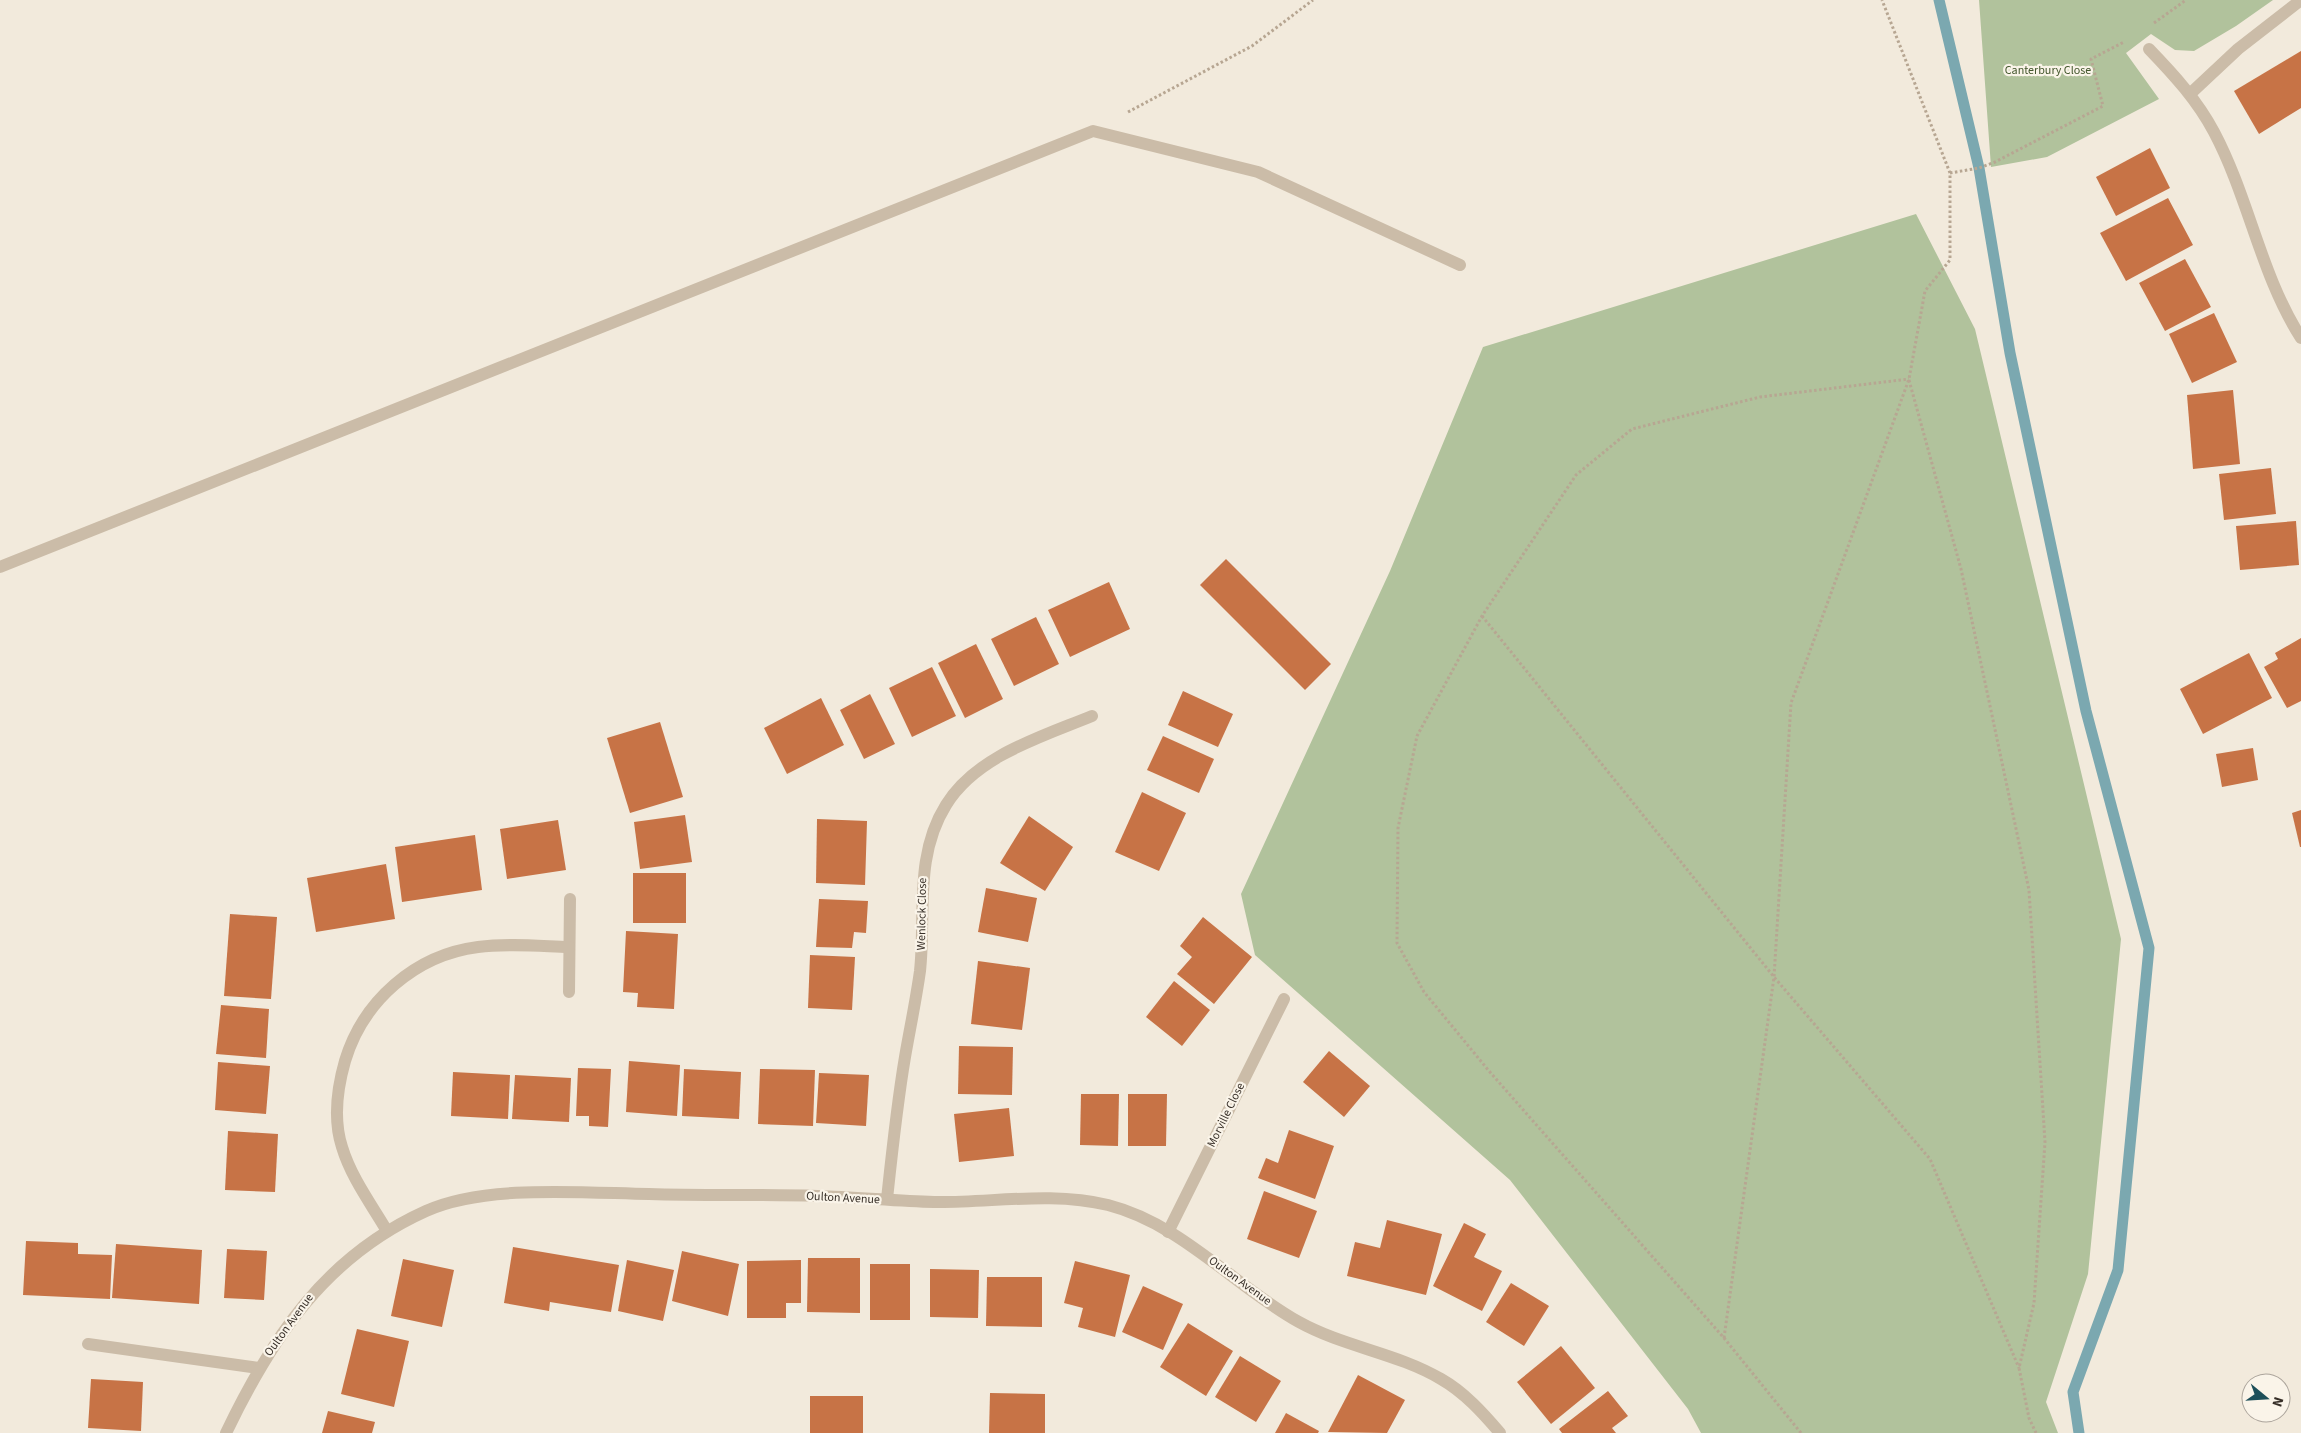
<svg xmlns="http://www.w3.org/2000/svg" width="2301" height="1433" font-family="'Source Sans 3',sans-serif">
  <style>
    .green { fill: #b1c29c }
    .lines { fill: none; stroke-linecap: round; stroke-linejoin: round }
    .stream { stroke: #7ba8b0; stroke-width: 11 }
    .building { fill: #c77346 }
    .path { stroke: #b7a692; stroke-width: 3; stroke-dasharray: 2.5 2.5; stroke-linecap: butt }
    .service { stroke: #cbbca8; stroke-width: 12 }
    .minor { stroke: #cbbca8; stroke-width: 12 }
    .labels { text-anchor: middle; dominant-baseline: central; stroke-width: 4.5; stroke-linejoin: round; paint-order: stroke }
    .park-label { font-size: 12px; fill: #42562c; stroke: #faf4e9 }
    .street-label { font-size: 12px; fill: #372f28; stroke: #faf4e9 }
  </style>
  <rect width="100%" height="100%" fill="#f2eadc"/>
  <g class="green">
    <path d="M1979,0H2273L2236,26L2194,51L2175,50L2151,34L2126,53L2159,99L2047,157L1991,167Z"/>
    <path d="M1916,214L1975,329L2121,939L2088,1274L2046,1402L2058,1433H1701L1688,1409L1510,1180L1255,955L1241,894L1390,571L1483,347Z"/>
  </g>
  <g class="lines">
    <path class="stream" d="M1939,0L1979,168L2010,353L2086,711L2149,948L2118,1270L2073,1392L2079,1433"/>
  </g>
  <g class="building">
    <path d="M2301,51V108L2259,134L2234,91Z"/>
    <path d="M2150,148L2170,188L2116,216L2096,177Z"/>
    <path d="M2168,198L2193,245L2126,281L2100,233Z"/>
    <path d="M2185,259L2211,307L2165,331L2139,283Z"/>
    <path d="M2214,313L2237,362L2192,383L2169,334Z"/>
    <path d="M2233,390L2240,464L2193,469L2187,395Z"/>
    <path d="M2271,468L2276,514L2224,520L2219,474Z"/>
    <path d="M2296,521L2299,565L2240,570L2236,526Z"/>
    <path d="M1226,559L1331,664L1305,690L1200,585Z"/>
    <path d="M1109,582L1130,629L1070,657L1048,610Z"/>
    <path d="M1036,617L1059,664L1014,686L991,639Z"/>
    <path d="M2301,638V701L2287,708L2264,667L2278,659L2275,653Z"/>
    <path d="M976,644L1003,699L965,718L938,663Z"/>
    <path d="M2249,653L2272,698L2203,734L2180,689Z"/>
    <path d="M932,667L956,716L912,737L889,688Z"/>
    <path d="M1183,691L1233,714L1218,747L1168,725Z"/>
    <path d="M870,694L895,744L864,759L840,710Z"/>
    <path d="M821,698L844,745L787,774L764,728Z"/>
    <path d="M660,722L683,797L630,813L607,738Z"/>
    <path d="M1163,736L1214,759L1199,793L1147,770Z"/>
    <path d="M2253,748L2258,780L2222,787L2216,754Z"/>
    <path d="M1142,792L1186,813L1159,871L1115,852Z"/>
    <path d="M2301,810V847H2300L2292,813Z"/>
    <path d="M685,815L692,862L640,869L634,822Z"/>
    <path d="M1029,816L1073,847L1045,891L1000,863Z"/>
    <path d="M817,819L867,821L865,885L816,883Z"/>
    <path d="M558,820L566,870L507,879L500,829Z"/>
    <path d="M475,835L482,890L402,902L395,847Z"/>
    <path d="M386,864L395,919L316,932L307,878Z"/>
    <rect x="633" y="873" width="53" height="50"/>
    <path d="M986,888L1037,898L1028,942L978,932Z"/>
    <path d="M819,899L868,901L866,933L854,932L852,948L816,947Z"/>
    <path d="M230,914L277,917L271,999L224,996Z"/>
    <path d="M1203,917L1252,957L1214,1004L1177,974L1192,957L1180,946Z"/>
    <path d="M626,931L678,934L674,1009L637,1007L638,993L623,992Z"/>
    <path d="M810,955L855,957L852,1010L808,1008Z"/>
    <path d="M978,961L1030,968L1022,1030L971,1024Z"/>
    <path d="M1174,981L1210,1010L1182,1046L1146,1017Z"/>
    <path d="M221,1005L269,1009L266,1058L216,1054Z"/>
    <path d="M959,1046L1013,1047L1012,1095L958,1094Z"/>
    <path d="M1329,1051L1370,1086L1344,1117L1303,1082Z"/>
    <path d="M629,1061L680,1065L677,1116L626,1112Z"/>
    <path d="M218,1062L270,1066L266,1114L215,1110Z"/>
    <path d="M578,1068L611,1069L608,1127L589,1126V1116H576Z"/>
    <path d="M684,1069L741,1072L739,1119L682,1116Z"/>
    <path d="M760,1069L815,1070L813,1126L758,1124Z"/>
    <path d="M453,1072L510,1075L508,1119L451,1116Z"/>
    <path d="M819,1073L869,1075L866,1126L816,1123Z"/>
    <path d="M515,1075L571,1078L569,1122L512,1119Z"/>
    <path d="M1081,1094H1119L1118,1146L1080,1145Z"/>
    <path d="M1128,1094H1167L1166,1146H1128Z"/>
    <path d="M1009,1108L1014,1156L959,1162L954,1114Z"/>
    <path d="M1289,1130L1334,1146L1315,1199L1258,1178L1266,1158L1278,1163Z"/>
    <path d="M228,1131L278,1134L275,1192L225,1190Z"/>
    <path d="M1264,1191L1317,1211L1299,1258L1247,1239Z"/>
    <path d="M1387,1220L1442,1234L1426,1295L1347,1276L1355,1242L1380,1248Z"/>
    <path d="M1464,1223L1486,1234L1474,1257L1502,1271L1482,1311L1433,1286Z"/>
    <path d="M26,1241L78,1243V1254L112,1255L110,1299L23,1295Z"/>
    <path d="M116,1244L202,1250L199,1304L112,1298Z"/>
    <path d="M513,1247L619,1265L611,1312L550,1302L549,1311L504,1303Z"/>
    <path d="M227,1249L267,1251L264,1300L224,1298Z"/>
    <path d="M682,1251L739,1264L728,1316L672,1301Z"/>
    <path d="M808,1258H860V1313L807,1312Z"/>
    <path d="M403,1259L454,1270L442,1327L391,1316Z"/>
    <path d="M627,1260L674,1270L663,1321L618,1311Z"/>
    <path d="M801,1260V1303H786V1318H747V1261Z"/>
    <path d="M1075,1261L1130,1275L1115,1337L1078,1327L1083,1308L1064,1303Z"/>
    <rect x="870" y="1264" width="40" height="56"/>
    <path d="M930,1269L979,1270L978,1318L930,1317Z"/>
    <path d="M987,1277H1042V1327L986,1326Z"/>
    <path d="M1511,1283L1549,1306L1524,1346L1486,1322Z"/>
    <path d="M1143,1286L1183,1304L1163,1350L1122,1332Z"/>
    <path d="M1188,1323L1233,1351L1206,1396L1160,1367Z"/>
    <path d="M357,1329L409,1341L394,1407L341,1394Z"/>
    <path d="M1561,1346L1595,1388L1551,1424L1517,1382Z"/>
    <path d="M1240,1356L1281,1381L1256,1422L1215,1397Z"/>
    <path d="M1358,1375L1405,1400L1387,1433L1328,1432Z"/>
    <path d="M91,1379L143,1382L141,1431L88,1428Z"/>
    <path d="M1608,1391L1628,1416L1612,1428L1616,1433H1562L1559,1429Z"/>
    <path d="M990,1393L1045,1394V1433H989Z"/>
    <rect x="810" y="1396" width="53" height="37"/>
    <path d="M328,1411L375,1422L372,1433H322Z"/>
    <path d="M1286,1413L1319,1431L1318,1433H1275Z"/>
  </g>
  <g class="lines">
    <g class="path">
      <path d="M2154,23L2186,0"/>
      <path d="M1128,112L1252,46L1313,0"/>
      <path d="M1950,173L1979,168L1995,162L2103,106L2091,59L2124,42"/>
      <path d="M1909,380L1961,569L2029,890L2045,1142L2034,1303L2019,1368L2029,1418L2036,1433"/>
      <path d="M1482,616L1774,977L1930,1159L2019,1368"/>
      <path d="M1724,1338L1774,977L1791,703L1909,379L1925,291L1950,260V173L1882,0"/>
      <path d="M1801,1433L1724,1338L1489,1071L1424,992L1397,943L1398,828L1417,736L1482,616L1576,475L1632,429L1760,397L1909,379"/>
    </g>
    <g class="service">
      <path d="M0,567L1093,131L1258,172L1460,265"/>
      <path d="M88,1344L259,1368"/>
    </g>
    <g class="minor">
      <path d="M2149,49C2174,75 2197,100 2214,132C2249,198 2261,276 2301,338"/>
      <path d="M2191,93L2238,49L2301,0"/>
      <path d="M569,992L570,899"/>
      <path d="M887,1199C892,1152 897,1104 905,1057C910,1028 916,1000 920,971C926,915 914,856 946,805C976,756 1041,737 1092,716"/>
      <path d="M387,1231C371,1204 351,1177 342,1147C333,1119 337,1089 345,1061C363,1001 415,955 478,947C508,943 539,946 569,947"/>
      <path d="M1168,1232L1284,999"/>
      <path d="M226,1433C272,1337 326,1256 426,1211C485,1184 585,1193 649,1194C705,1196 761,1194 817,1196C856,1197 895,1201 934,1202C991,1203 1051,1191 1108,1205C1182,1224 1234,1286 1299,1322C1344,1347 1397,1353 1441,1379C1464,1392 1483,1413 1500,1433"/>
    </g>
  </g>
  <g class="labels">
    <g class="park-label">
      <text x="2048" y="70">Canterbury Close</text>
    </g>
    <g class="street-label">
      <text transform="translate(922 914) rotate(-89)">Wenlock Close</text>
      <text transform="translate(1226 1115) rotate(-64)">Morville Close</text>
      <text transform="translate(843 1198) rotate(3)">Oulton Avenue</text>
      <text transform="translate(1240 1281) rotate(36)">Oulton Avenue</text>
      <text transform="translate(289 1325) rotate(-54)">Oulton Avenue</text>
    </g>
  </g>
  <g transform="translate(2266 1398) rotate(108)"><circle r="24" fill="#faf4e9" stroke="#aca59c"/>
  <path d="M0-4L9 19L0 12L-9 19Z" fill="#1d4f59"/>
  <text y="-8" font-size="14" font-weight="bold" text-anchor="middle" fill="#372f28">N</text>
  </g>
</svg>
